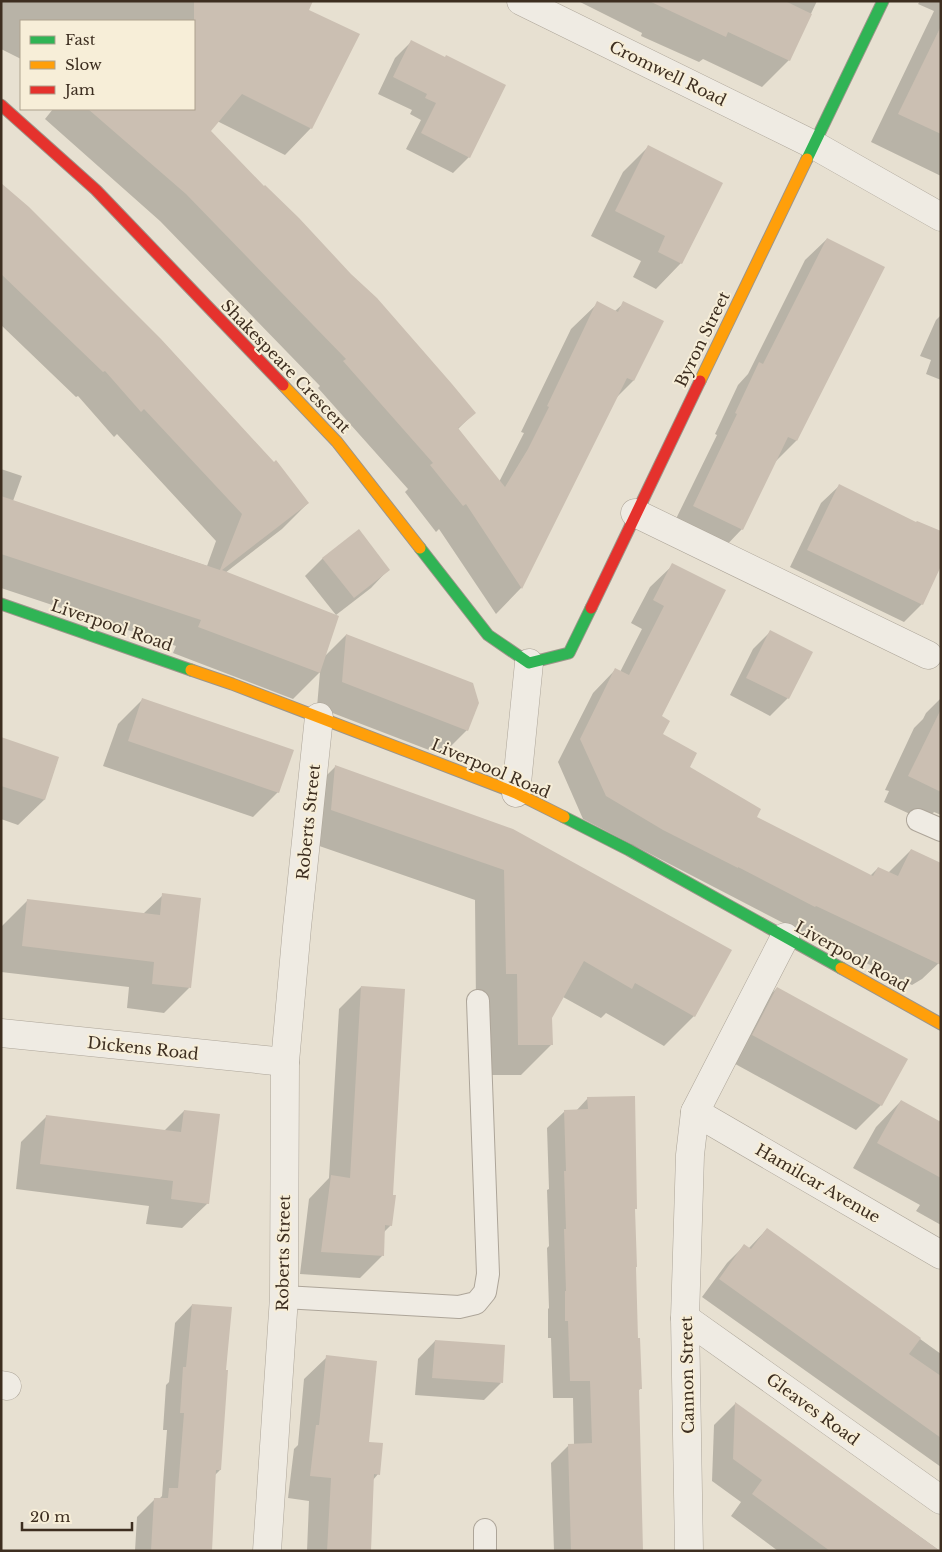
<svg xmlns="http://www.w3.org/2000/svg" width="942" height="1552" font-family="'Libre Baskerville',serif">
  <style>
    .shadow { fill: #0003 }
    .building { fill: #cbbfb2 }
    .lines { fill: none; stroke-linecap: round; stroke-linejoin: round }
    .lane-casing { stroke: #ada599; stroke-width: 24 }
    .street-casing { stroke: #ada599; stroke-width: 29 }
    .fast-casing { stroke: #9c958a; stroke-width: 13 }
    .slow-casing { stroke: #9c958a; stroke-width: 13 }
    .jam-casing { stroke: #9c958a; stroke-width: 13 }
    .lane { stroke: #efebe3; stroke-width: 22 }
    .street { stroke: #efebe3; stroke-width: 28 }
    .fast { stroke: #30b455; stroke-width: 11 }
    .slow { stroke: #ff9f0a; stroke-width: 11 }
    .jam { stroke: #e5322d; stroke-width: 11 }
    .labels { text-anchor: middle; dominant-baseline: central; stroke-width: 4; stroke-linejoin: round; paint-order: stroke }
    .street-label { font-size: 16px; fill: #3d2e20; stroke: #f7eed8 }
  </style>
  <rect width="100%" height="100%" fill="#e7e0d1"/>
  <g class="shadow">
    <path d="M1,1H311L307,10L311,128L285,155L217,121L209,131L474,413L458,429L499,482L524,433L521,432L571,329L598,303L615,311L624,303L662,322L633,381L615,399L521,588L496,614L439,529L436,532L405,492L408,489L318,388L320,386L160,221L45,119L53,109H194V21H21V59L1,49Z"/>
    <path d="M578,1H817L789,60L762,87L703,59L699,62L641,36L642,33Z"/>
    <path d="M920,1H941V176L871,142L934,11L918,4Z"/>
    <path d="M411,42L469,157L453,173L406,149L421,120L410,114L412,110L378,94L395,58Z"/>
    <path d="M648,147L681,263L656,289L633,277L641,261L591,236L623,172Z"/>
    <path d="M1,186L308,503L282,529L225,573L324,657L346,635L467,730L442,755L317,707L320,672L293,699L173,653L176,646L1,588V469L22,476L13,501L207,566L216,541L117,434L114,437L78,396L76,397L1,325Z"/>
    <path d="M827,239L796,441L775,462L742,529L721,551L672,527L717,435L715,434L738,385L748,374L805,260Z"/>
    <path d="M941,315V380L926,374L931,360L920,356L936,320Z"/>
    <path d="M839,486L941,563L922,604L904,622L790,567L821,503Z"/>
    <path d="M323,558L388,570L371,588L336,615L305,576Z"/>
    <path d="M673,565L660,717L661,735L688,767L755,818L870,876L878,868L888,873L911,850L941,961L922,979L912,985L793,928L583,819L558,762L593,693L615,670L620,672L642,629L631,623L650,587Z"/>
    <path d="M770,632L788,698L770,716L730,695L753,649Z"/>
    <path d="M941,698V815L934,812L925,821L884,802L889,791L885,790L914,728L923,719L926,713Z"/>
    <path d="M143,699L278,792L253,817L103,766L118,724Z"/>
    <path d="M1,738L58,758L44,800L18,825L1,819Z"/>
    <path d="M335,767L512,830L694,1016L664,1046L606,1013L601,1018L563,997L551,1018V1045L521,1075H489L476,1004L475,900L302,840L305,797Z"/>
    <path d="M163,895L189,988L164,1013L127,1008L129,987L1,972L2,926L27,901L143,914Z"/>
    <path d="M361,987L391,1225L384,1232L382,1256L360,1278L300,1274L309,1199L329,1178L339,1009Z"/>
    <path d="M777,988L881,1105L856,1130L728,1060L752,1013Z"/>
    <path d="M588,1098L636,1208L634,1210L637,1339L641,1388L637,1392L641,1551H554L551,1463L569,1445H574L573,1398H553L551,1338H548V1309L549,1308L547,1248L549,1246L547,1190L549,1189L547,1128L565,1111H576Z"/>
    <path d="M901,1101L941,1123V1225L916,1211L920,1205L853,1168L876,1127Z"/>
    <path d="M184,1111L208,1203L182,1228L146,1224L149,1206L16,1189L21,1142L46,1117L164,1131Z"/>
    <path d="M767,1229L941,1354V1467L702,1297L727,1263L744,1246L748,1249Z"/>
    <path d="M192,1305L225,1371L220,1470L214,1476L210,1551H135L137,1517L155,1499H159L162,1496L167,1430H163L166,1385L169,1382L175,1323Z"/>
    <path d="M435,1341L501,1383L484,1400L415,1395L418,1359Z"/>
    <path d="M327,1357L367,1443L378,1474L373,1480L369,1551H307L309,1501L288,1498L294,1449L298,1445L304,1379Z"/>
    <path d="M735,1404L940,1551H778L731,1516L741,1502L712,1481L714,1425Z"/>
  </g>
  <g class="building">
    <path d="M194,1H313L309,10L360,34L312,129L242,94L211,131L264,186L265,185L299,218L351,274L377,298L452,384L476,413L458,428L505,487L528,449L549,407L547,406L597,301L618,312L623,301L664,321L634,381L627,378L522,589L466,504L463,506L430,465L433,463L343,361L346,359L186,194L88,109H194Z"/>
    <path d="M649,1H785L812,14L790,61L728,32L726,37Z"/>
    <path d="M941,26V134L898,114Z"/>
    <path d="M411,40L445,57L446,55L506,85L470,158L421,133L436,103L425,98L427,94L393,77Z"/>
    <path d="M648,145L723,183L682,264L658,252L665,236L615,211Z"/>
    <path d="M1,183L29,207L161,339L274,462L276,460L309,503L222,570L339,616L320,673L198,627L201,620L1,554V496L220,570L242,514L144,409L141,412L105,371L103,372L1,274Z"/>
    <path d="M827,238L885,267L797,441L788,437L743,530L693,506L737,414L735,413L759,362L763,364Z"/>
    <path d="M839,484L916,522L917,521L941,531V566L923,605L807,550Z"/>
    <path d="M359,529L390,570L354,598L322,558Z"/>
    <path d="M672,563L726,590L662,716L670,721L663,734L697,753L690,767L761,809L757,817L873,876L878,867L898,876L911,849L941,863V965L816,906L815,907L738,867V868L663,830L606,796L580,739L615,668L629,675L664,606L653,600Z"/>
    <path d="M770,630L813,652L789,699L746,678Z"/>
    <path d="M346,634L473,683L479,703L468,731L342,682Z"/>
    <path d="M142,698L294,750L279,793L128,741Z"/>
    <path d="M941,709V792L908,776Z"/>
    <path d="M1,737L59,757L45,800L1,786Z"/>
    <path d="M335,765L513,829L732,950L695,1017L635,983L632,989L584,961L552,1018L553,1045H518L517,974H506L504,870L331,810Z"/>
    <path d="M162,893L201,898L191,988L152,984L154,962L22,946L27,899L160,915Z"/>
    <path d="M361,986L405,989L393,1195H396L392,1226L385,1225L384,1256L321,1252L331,1175L350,1178Z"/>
    <path d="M777,987L908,1059L882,1106L752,1035Z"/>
    <path d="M635,1096L637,1209H635L637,1267H636L638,1338H640L642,1389H639L643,1551H571L568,1444L592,1443L590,1381H570L568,1321H565V1291H566L564,1229H566L564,1171H566L564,1110L588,1109L587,1097Z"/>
    <path d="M901,1100L941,1122V1178L877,1143Z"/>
    <path d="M184,1110L220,1114L209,1204L171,1199L173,1181L40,1164L46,1115L181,1132Z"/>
    <path d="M767,1228L921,1338L909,1354L941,1376V1438L719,1279L744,1244L751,1249Z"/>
    <path d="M192,1304L232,1307L226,1370H228L221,1470H216L212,1551L151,1550L154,1498H168L169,1488H178L184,1413H180L183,1367H186Z"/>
    <path d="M435,1340L505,1345L503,1383L432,1378Z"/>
    <path d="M326,1355L377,1361L369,1442L383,1443L380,1475L374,1474L371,1551H327L331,1478L310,1476L316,1425H319Z"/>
    <path d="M735,1402L940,1551H830L752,1494L762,1480L733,1459Z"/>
  </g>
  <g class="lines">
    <defs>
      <g id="lane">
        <path d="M918,820L941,830"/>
        <path d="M284,1297L459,1307L476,1303L485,1292L488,1274L478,1001"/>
        <path d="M485,1530V1551"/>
      </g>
      <g id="street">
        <path d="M521,1L814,145L941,217"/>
        <path d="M635,513L928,655"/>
        <path d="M516,793L529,663"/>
        <path d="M1,1033L285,1062"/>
        <path d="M695,1112L941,1255"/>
        <path d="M685,1318L941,1500"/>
        <path d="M1,1385L7,1386"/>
        <path d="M267,1551L284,1297L285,1062L297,927L319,717"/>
        <path d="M689,1551L685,1318L690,1155L695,1112L785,937"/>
      </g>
      <g id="fast">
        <path d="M807,159L883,1"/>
        <path d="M420,548L488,635L529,663L569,653L591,608"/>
        <path d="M1,604L191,670"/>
        <path d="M564,817L629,850L841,968"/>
      </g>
      <g id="slow">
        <path d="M700,381L807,159"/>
        <path d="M283,385L337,442L420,548"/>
        <path d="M191,670L232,684L516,793L564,817"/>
        <path d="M841,968L941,1024"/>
      </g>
      <g id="jam">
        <path d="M1,105L96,190L283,385"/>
        <path d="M591,608L700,381"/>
      </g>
    </defs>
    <use href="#lane" class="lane-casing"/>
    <use href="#street" class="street-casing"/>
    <use href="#fast" class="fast-casing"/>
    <use href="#slow" class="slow-casing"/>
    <use href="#jam" class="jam-casing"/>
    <use href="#lane" class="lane"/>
    <use href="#street" class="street"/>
    <use href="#fast" class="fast"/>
    <use href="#slow" class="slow"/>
    <use href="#jam" class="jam"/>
  </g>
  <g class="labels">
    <g class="street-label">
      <text transform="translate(668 73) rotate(26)">Cromwell Road</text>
      <text transform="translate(702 339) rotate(-64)">Byron Street</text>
      <text transform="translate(286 366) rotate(46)">Shakespeare Crescent</text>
      <text transform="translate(112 625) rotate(19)">Liverpool Road</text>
      <text transform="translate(491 768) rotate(23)">Liverpool Road</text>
      <text transform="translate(308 822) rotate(-84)">Roberts Street</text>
      <text transform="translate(852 956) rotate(29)">Liverpool Road</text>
      <text transform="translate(143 1048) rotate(6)">Dickens Road</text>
      <text transform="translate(818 1183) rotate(30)">Hamilcar Avenue</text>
      <text transform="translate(283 1253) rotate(-89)">Roberts Street</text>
      <text transform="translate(687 1375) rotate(-91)">Cannon Street</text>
      <text transform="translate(813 1409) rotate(36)">Gleaves Road</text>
    </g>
  </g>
  <rect width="942" height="1552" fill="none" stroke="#3d2e20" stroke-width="5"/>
  <rect x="20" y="20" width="175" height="90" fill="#f7eed8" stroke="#ada18e"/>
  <rect x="30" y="36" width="25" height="8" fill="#30b455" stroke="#ada18e"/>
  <text x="65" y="45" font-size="15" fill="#3d2e20">Fast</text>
  <rect x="30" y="61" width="25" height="8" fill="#ff9f0a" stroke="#ada18e"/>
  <text x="65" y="70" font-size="15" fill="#3d2e20">Slow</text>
  <rect x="30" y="86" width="25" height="8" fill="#e5322d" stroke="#ada18e"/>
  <text x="65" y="95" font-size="15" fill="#3d2e20">Jam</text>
  <path d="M22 1522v8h110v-8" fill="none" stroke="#3d2e20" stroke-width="2.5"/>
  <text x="30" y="1522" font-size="15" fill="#3d2e20" stroke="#f7eed8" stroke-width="4" paint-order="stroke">20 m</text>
</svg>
